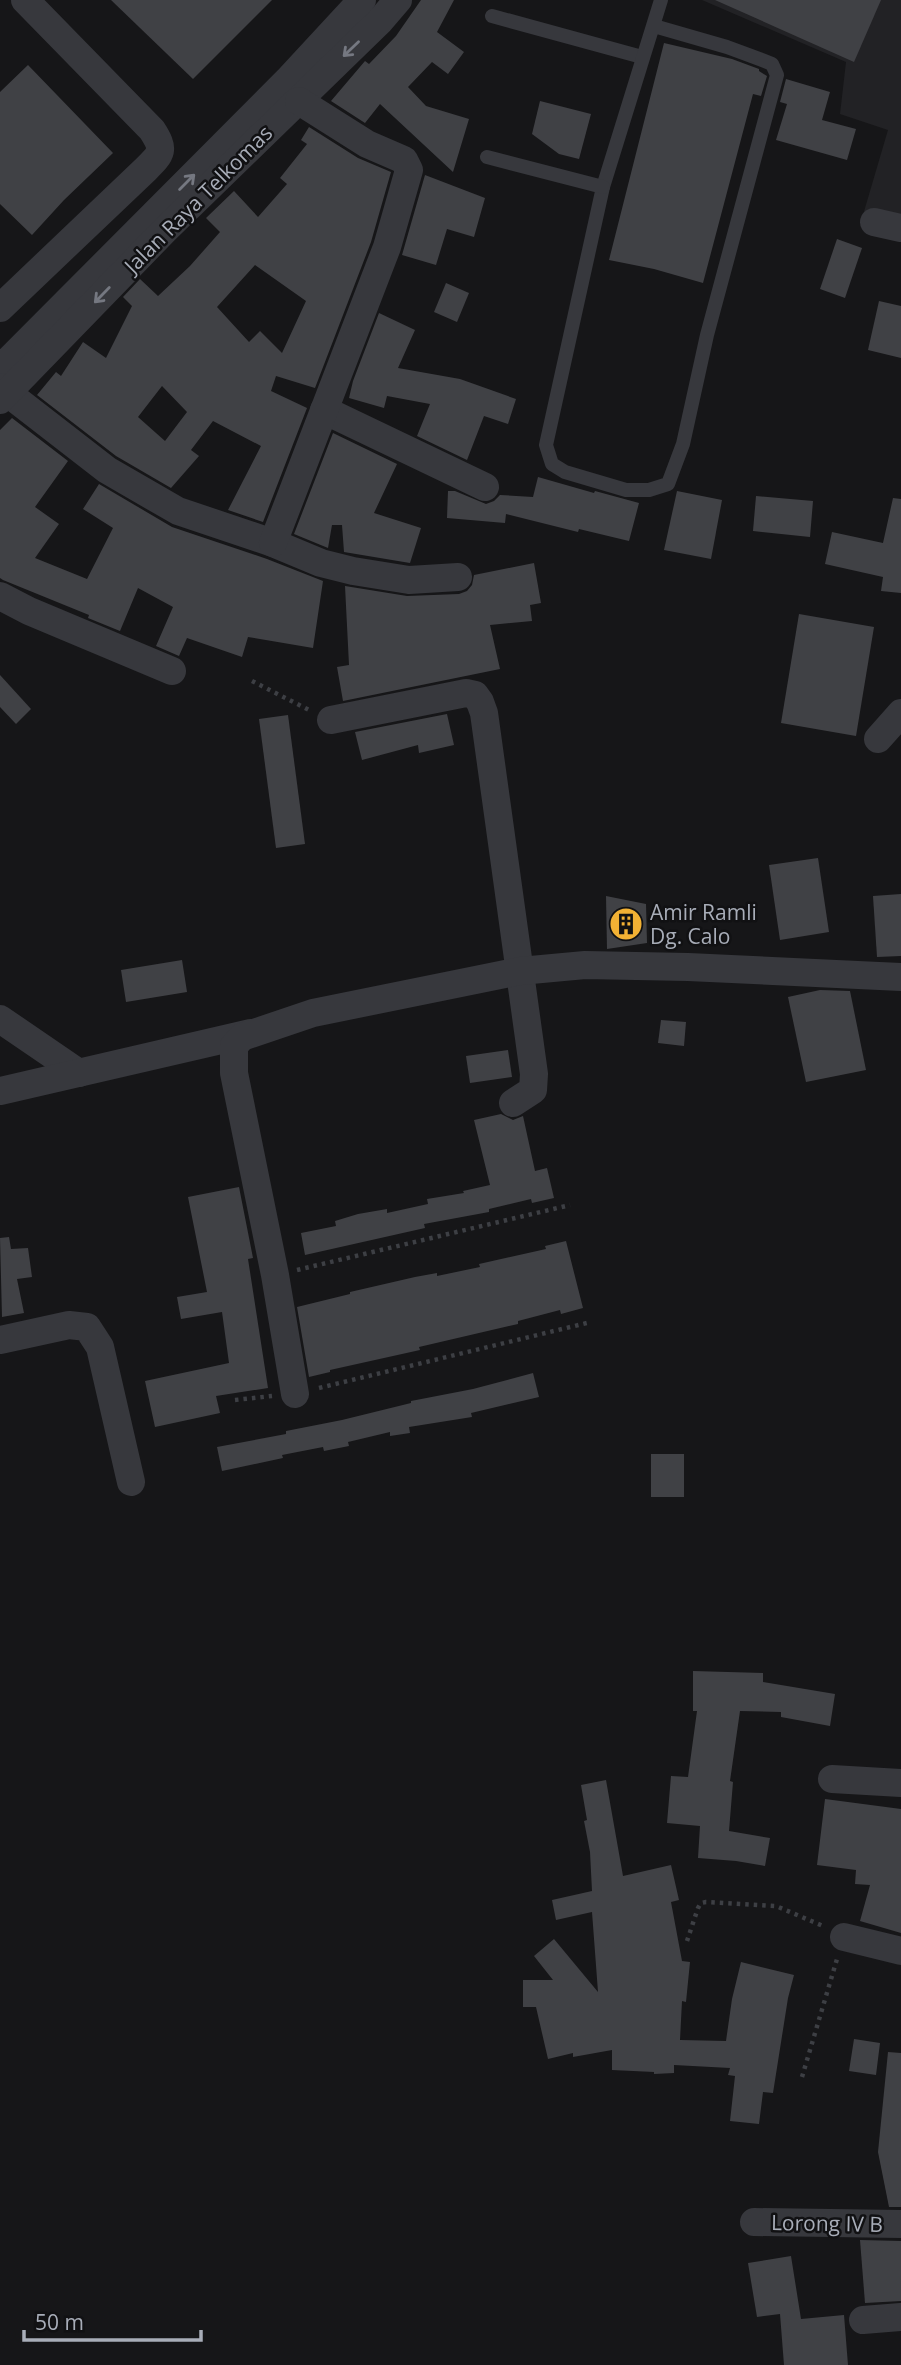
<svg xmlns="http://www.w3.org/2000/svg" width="901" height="2365" font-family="'Open Sans',sans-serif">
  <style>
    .built { fill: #222225 }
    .building { fill: #404145; fill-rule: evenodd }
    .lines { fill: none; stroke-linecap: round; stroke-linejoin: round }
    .path { stroke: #3d3f44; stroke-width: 4.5; stroke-dasharray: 3.5 5; stroke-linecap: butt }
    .service { stroke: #37383d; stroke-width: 14 }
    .minor { stroke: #37383d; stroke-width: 28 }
    .oneway { stroke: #757881 }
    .labels { text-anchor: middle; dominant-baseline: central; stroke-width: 5; stroke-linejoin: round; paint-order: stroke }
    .street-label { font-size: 21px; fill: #a8adb8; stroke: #111113 }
    .poi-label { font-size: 21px; fill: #a8adb8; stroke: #111113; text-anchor: start }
  </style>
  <rect width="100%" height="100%" fill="#161618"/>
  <path class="built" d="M702,0H901V224L863,215L888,130L840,114L846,62Z"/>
  <g class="building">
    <path d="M111,0H272L193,79Z"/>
    <path d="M421,0H454L437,32L464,52L448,74L432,62L408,87L426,106L469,119L453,172L380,104L365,123L331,101L365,61L369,64L396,36Z"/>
    <path d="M715,0H881L854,62Z"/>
    <path d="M664,43L732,59L759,69V71L767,76L761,96L753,94L703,283L654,269L609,260Z"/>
    <path d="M28,65L113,153L64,200L32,235L0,204V92Z"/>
    <path d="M786,79L830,92L822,120L856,129L847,160L776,140L787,104L780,102Z"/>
    <path d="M540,101L591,114L579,159L559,154L532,134Z"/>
    <path d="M309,127L358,158L391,172L371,242L315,388L276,376L271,391L307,408L263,522L228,510L261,446L213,421L191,450L199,456L171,488L116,456L37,395L56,372L61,376L83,342L106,358L132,306L123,297L140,279L158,296L190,266L220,232L206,218L234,191L258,217L287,184L280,178L307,144L301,140ZM255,265L306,301L282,353L260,331L249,342L217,307ZM162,386L187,412L165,441L138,417Z"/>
    <path d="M425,175L485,198L474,237L447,229L436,265L402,255Z"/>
    <path d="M837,239L862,248L845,298L820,289Z"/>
    <path d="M446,283L469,293L457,322L434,312Z"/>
    <path d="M879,301L901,306V358L868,350Z"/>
    <path d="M379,313L415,330L398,368L460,379L516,399L508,424L484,416L467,460L417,436L430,404L387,396L384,408L349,398L353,381Z"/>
    <path d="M12,418L68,461L35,507L59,524L35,558L87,579L113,528L83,509L99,484L172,527L267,559L323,581L313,648L248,637L242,657L187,638L179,656L156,646L173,607L138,588L120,631L88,618L89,615L3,580L0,578V430Z"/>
    <path d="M333,433L397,464L374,513L421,528L410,563L344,552L342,525H332L328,548L294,534Z"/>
    <path d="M538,477L594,493L595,491L639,503L629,541L579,529L578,532L506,514L505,523L447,518L448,491H455L486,504L494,501L500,495L533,497Z"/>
    <path d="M677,491L722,500L711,559L664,550Z"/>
    <path d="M756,496L813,501L810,537L753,531Z"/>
    <path d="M893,498L901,499V593L881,591L883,577L825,564L832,532L883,543Z"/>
    <path d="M534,563L541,603L530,605L532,621L490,625L500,669L343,701L337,667L349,665L345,586L407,596L459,594L467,591L472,585L474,575Z"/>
    <path d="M799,614L874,627L856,736L781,723Z"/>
    <path d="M0,675L31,709L16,724L0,707Z"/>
    <path d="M447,714L454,745L419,753L418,745L362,760L355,732Z"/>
    <path d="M288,715L305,844L276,848L259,719Z"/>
    <path d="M818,858L829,932L780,940L769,865Z"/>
    <path d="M901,894V956L877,957L873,896Z"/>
    <path d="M606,896L646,904L647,943L607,949Z"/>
    <path d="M182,960L187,992L126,1002L121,970Z"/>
    <path d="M820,990L850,991L866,1070L806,1082L788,997Z"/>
    <path d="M661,1020L686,1022L684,1046L658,1043Z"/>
    <path d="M508,1050L512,1077L470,1083L466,1056Z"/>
    <path d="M501,1114L513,1120L523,1116L535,1171L547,1168L554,1198L532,1203L531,1199L489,1209V1212L424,1224L425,1228L305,1255L301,1233L336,1226L335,1221L358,1214L387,1209V1213L428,1204L427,1199L464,1193L463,1191L490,1185L474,1120Z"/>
    <path d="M239,1187L253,1258L248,1259L268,1388L216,1396L220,1413L155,1427L145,1381L229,1363L222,1312L181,1319L177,1297L207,1292L188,1197Z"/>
    <path d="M9,1237L11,1249L28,1248L32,1277L17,1279L24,1313L2,1317L0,1238Z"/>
    <path d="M566,1241L583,1308L561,1314L560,1310L518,1321V1324L419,1347L420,1350L330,1370V1372L309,1377L297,1307L350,1294V1292L415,1277L437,1273V1276L480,1267L479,1264L546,1249L545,1246Z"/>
    <path d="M533,1373L539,1397L471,1413L472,1417L409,1427L410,1433L390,1436V1432L348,1442L349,1446L324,1451L323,1447L282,1455L283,1458L222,1471L217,1447L286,1434V1431L342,1420L411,1403V1401L473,1389Z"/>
    <rect x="651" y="1454" width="33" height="43"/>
    <path d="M693,1671L763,1673V1682L835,1694L830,1726L781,1717V1712L740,1711L730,1781L733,1782L729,1831L770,1838L765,1866L736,1861L698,1858L700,1826L667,1823L671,1776L688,1777L697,1711H693Z"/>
    <path d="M606,1780L623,1876L671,1865L679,1900L671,1902L682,1961L690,1962L686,2002L682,2001L680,2040L726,2041L732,1999L741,1962L794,1975L788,1998L773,2093L763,2092L759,2124L730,2121L735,2076L728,2075L730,2068L674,2065V2073L654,2074V2072L612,2070V2050L573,2057V2053L548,2059L536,2007H523V1980H553L534,1956L554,1939L598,1992L592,1912L556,1920L552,1900L592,1891L590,1852L584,1821L587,1820L581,1785Z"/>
    <path d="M825,1799L901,1809V1933L860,1921L870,1885L855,1884L856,1870L817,1865Z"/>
    <path d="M854,2039L880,2043L876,2075L849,2071Z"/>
    <path d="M888,2052L901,2053V2207H889L878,2152Z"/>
    <path d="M860,2240L901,2241V2301L865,2303Z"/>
    <path d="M791,2256L801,2319L844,2315L848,2365H784L780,2314L757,2317L748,2263Z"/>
  </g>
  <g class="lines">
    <g class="path">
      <path d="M252,681L311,711"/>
      <path d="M297,1270L570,1205"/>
      <path d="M319,1388L591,1322"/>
      <path d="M235,1400L272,1396"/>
      <path d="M687,1941L698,1908L701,1903L706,1902L776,1906L823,1926"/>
      <path d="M802,2077L837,1959"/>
    </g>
    <g class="service">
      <path d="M492,16L642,57"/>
      <path d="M654,26L727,47L762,60L772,64L777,75L707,335L683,444L668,484L649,490H626L565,472L552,464L546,445L603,187L661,0"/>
      <path d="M487,157L603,187"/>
    </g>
    <g class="minor">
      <path d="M874,222L901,228"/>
      <path d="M0,308L146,169C162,153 165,150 152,130L25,0"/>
      <path d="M0,369L288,80L362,0"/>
      <path d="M0,387L107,470L178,511L273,543L321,563L353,571L409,580L458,577"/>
      <path d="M0,400L164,231L380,21L398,0"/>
      <path d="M324,410L485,487"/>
      <path d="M273,543L387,247L409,170L404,160L367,144L299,101"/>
      <path d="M0,596L29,611L172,671"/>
      <path d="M331,720L466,693L475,695L480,702L484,713L534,1074L533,1090L513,1103"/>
      <path d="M878,739L901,713"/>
      <path d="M0,1019L79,1073"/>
      <path d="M0,1091L251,1033"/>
      <path d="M0,1340L69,1325L87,1327L100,1347L131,1482"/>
      <path d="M295,1394L275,1275L234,1073V1046L242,1037L313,1013L520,971L585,965L688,967L901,977"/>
      <path d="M832,1779L901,1783"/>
      <path d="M844,1937L901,1951"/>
      <path d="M754,2222L901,2224"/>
      <path d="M863,2320L901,2317"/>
    </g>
  </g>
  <defs><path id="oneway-shaft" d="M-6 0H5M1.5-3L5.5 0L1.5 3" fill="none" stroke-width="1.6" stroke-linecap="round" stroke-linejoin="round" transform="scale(1.75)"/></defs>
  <g class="oneway">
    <use href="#oneway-shaft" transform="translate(351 49) rotate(136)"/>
    <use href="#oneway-shaft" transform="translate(187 182) rotate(-45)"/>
    <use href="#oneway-shaft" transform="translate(102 295) rotate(134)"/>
  </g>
  <defs>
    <symbol id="building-disc" viewBox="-11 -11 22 22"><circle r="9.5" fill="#f2b134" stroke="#111113"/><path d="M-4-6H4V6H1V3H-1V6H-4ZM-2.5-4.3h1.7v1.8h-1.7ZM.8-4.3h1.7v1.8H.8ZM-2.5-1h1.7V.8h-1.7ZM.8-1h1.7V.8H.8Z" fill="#111"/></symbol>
  </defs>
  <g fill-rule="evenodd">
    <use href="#building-disc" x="607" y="905" width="38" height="38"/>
  </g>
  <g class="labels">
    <g class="street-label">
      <text transform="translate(198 199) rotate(-45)">Jalan Raya Telkomas</text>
      <text transform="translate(827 2223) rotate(1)">Lorong IV B</text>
    </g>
    <g class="poi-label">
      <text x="650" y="912">Amir Ramli<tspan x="650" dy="24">Dg. Calo</tspan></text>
    </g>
  </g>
  <path d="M24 2330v10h177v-10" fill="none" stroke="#a8adb8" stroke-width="3.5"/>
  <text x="35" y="2330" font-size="21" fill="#a8adb8" stroke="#111113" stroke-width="5" paint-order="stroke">50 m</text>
</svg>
